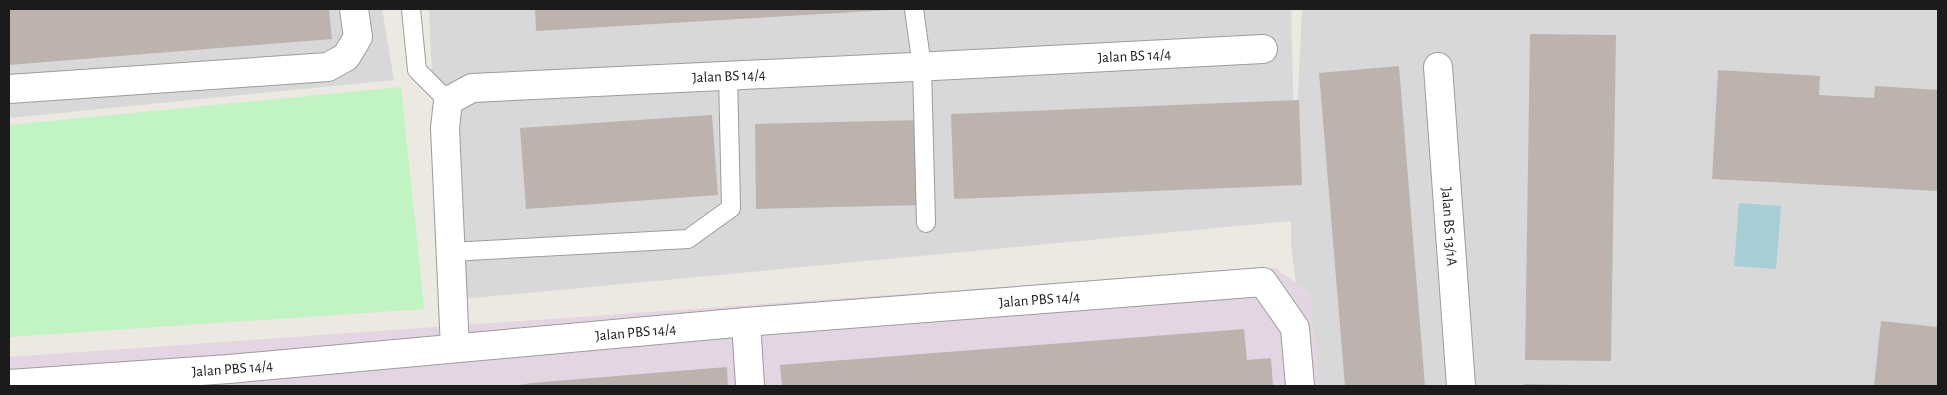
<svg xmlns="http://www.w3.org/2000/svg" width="1947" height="395" font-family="'Alegreya Sans',sans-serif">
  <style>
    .residential { fill: #d9d8d8 }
    .industrial { fill: #e4d5e3 }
    .park { fill: #c2f3c2 }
    .water { fill: #a7ced5 }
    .building { fill: #bcb3af }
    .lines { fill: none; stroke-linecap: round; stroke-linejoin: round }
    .lane-casing { stroke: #9c9c9c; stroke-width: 20 }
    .street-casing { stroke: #9c9c9c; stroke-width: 30 }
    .lane { stroke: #fff; stroke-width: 18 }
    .street { stroke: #fff; stroke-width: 28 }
    .labels { text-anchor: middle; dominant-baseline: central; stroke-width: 4.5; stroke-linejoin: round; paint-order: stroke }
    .street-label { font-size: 15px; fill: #1b1b1b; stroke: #fff }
  </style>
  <rect width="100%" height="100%" fill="#ece8e2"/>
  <g class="residential">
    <path d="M9,9H382L394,80L9,118Z"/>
    <path d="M429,9H1291L1295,158L1302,9H1938V386H1308L1291,244V221L442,301Z"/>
  </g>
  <path class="industrial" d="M1275,268L1310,293L1319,386H9V357Z"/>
  <path class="park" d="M401,87L424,309L9,337V125Z"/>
  <path class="water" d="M1739,203L1781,206L1776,269L1734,266Z"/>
  <g class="building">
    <path d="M25,9H329L332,39L9,65V10Z"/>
    <path d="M535,9H890V10L536,31Z"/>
    <path d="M1530,34L1616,35L1611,361L1525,360Z"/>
    <path d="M1399,66L1425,386H1345L1319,73Z"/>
    <path d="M1718,70L1820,76L1819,95L1874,98L1875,86L1938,90V191L1712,179Z"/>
    <path d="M1299,100L1302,185L954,199L951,114Z"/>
    <path d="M712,115L718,195L526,209L520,128Z"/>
    <path d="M921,120L923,205L756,209L755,124Z"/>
    <path d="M1881,321L1938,327V386H1874Z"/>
    <path d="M1244,329L1247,360L1271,358L1273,386H782L780,365Z"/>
    <path d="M727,367L728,386H513L531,383Z"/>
    <path d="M1524,384L1575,385V386H1524Z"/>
  </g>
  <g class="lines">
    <defs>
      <g id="lane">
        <path d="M411,9L417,70L448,101"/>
        <path d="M914,9L922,67L926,223"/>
        <path d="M450,252L688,239L731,208L728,75"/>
      </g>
      <g id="street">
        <path id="s1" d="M1438,67L1461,386"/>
        <path d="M9,89L328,67L346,57L358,37L354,9"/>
        <path d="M746,322L750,386"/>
        <path id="s2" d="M455,348L445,128L448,101L472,88L934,66L1263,49"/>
        <path id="s3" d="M9,384L229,369L746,322L1263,282L1295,328L1300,386"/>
      </g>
    </defs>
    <use href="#lane" class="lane-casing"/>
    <use href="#street" class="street-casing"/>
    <use href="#lane" class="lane"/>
    <use href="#street" class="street"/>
  </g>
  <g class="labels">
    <g class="street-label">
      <text stroke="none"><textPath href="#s2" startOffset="938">Jalan BS 14/4</textPath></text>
      <text stroke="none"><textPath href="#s2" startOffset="532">Jalan BS 14/4</textPath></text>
      <text stroke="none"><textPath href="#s1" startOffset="160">Jalan BS 13/1A</textPath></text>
      <text stroke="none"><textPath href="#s3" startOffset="1034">Jalan PBS 14/4</textPath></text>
      <text stroke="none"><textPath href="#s3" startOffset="629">Jalan PBS 14/4</textPath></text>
      <text stroke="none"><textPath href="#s3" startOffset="224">Jalan PBS 14/4</textPath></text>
    </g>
  </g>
  <rect width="1947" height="395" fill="none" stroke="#1b1b1b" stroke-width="20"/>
</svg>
